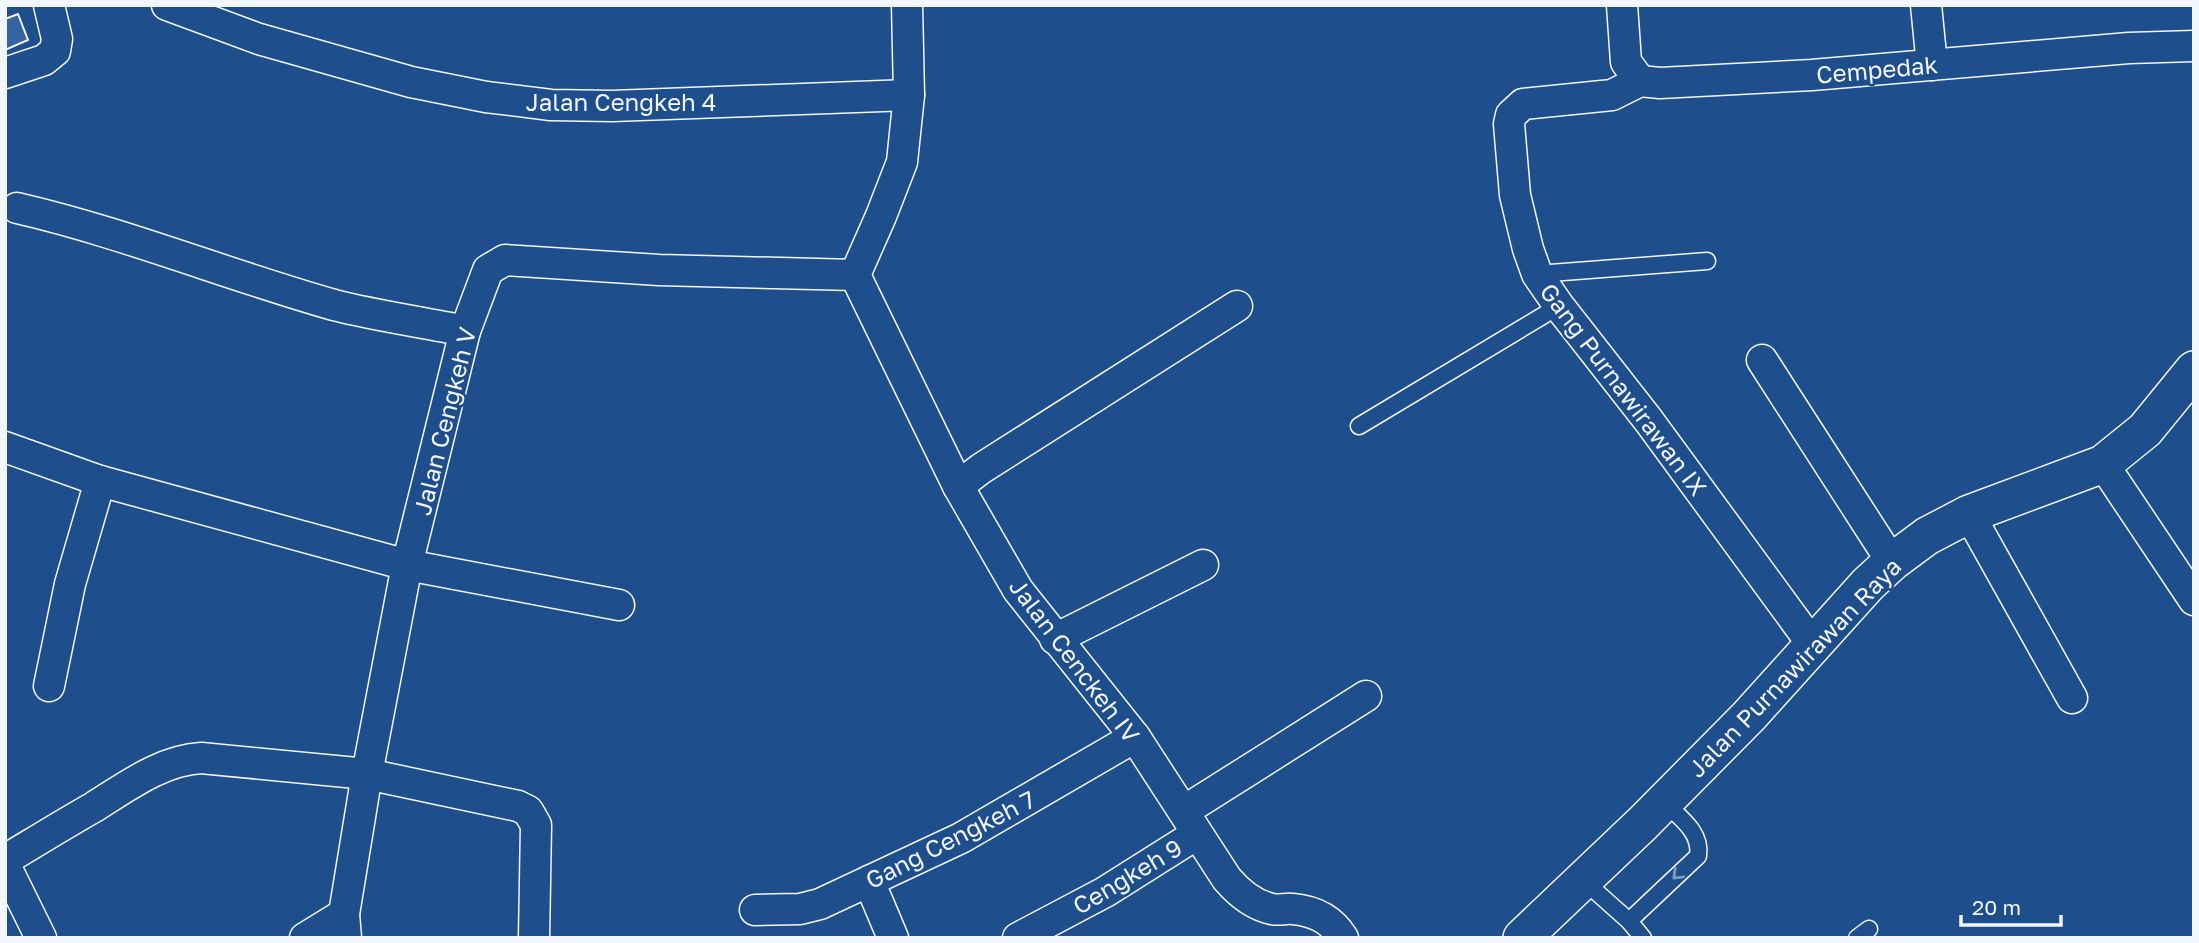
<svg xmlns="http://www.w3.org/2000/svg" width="2199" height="943" font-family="'Golos Text',sans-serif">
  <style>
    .building { fill: #3563a3; stroke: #f2f6ff; stroke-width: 2 }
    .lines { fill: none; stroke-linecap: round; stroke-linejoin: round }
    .service-casing { stroke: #f2f6ff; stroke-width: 19 }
    .minor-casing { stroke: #f2f6ff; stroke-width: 33 }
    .tertiary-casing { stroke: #f2f6ff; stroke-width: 40 }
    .service { stroke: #1f4e8c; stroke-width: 16 }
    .minor { stroke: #1f4e8c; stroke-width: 30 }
    .tertiary { stroke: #1f4e8c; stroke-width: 37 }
    .oneway { stroke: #7e9ac0 }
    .labels { text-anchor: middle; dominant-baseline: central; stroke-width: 5; stroke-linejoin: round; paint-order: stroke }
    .street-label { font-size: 24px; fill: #f2f6ff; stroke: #1f4e8c }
  </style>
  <rect width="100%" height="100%" fill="#1f4e8c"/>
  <path class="building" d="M18,14L28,40L5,50V19Z"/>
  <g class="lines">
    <defs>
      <g id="service">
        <path d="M1537,274L1707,261"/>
        <path d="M1359,426L1559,306"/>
        <path d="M1583,880L1629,921L1643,938"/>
        <path d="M1629,921L1698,856C1702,832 1679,817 1664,802"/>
        <path d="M1857,938L1869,929"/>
      </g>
      <g id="minor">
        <path d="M167,5L259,39L411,82L486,97L551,105L612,106L909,95"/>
        <path d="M1622,5L1626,62L1640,81L1660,83L1812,75L2129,48L2194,46"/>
        <path d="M1926,5L1932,65"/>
        <path d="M5,73L44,60L55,51L57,39L49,5"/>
        <path d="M1640,81L1612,95L1523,104L1511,115L1509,124L1515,195L1528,249L1537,274L1559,306L1649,421L1813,645"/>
        <path d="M17,208C125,233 228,275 334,305C377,316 422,322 465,331"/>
        <path d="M855,275L958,486L1018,590L1135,737L1227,879C1239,893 1253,905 1272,909C1278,911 1286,908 1293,909C1315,911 1331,919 1343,938"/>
        <path d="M855,275L881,216L902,162L909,95L907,5"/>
        <path d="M1762,360L1892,562"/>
        <path d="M5,447L100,481L407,565L619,605"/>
        <path d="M2103,464L2194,600"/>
        <path d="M958,486L982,468L1237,306"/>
        <path d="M1969,514L2072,698"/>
        <path d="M1055,639L1203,565"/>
        <path d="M49,686L70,584L100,481"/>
        <path d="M1184,811L1366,696"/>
        <path d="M5,860C35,842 64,824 94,807C126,787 162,760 201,758L367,774L518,806L528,811L536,825L534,938"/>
        <path d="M5,865L41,938"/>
        <path d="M869,881L893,938"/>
        <path d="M755,910L800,909L820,904L961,838L1135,737"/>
        <path d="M305,938L344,914"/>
        <path d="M346,938L344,914L367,774L407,565L465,331L488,270L505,260L659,270L855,275"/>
        <path d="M1018,938L1105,892L1197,834"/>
      </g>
      <path id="tertiary" d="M1522,938L1643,823L1749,716L1868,584L1892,562L1927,536L1969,514L2103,464L2145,430L2194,370"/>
    </defs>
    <use href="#service" class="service-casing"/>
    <use href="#minor" class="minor-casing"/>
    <use href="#tertiary" class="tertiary-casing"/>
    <use href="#service" class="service"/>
    <use href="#minor" class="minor"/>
    <use href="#tertiary" class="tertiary"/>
  </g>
  <defs><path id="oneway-chevron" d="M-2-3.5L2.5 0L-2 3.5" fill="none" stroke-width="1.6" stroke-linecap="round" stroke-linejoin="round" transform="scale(1.75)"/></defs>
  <use class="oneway" href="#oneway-chevron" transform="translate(1677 875) rotate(136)"/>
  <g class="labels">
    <g class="street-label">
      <text transform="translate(1877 69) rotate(-5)">Cempedak</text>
      <text x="621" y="101">Jalan Cengkeh 4</text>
      <text transform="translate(1624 389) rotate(53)">Gang Purnawirawan IX</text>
      <text transform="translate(444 421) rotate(-76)">Jalan Cengkeh V</text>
      <text transform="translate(1075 660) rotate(53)">Jalan Cenckeh IV</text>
      <text transform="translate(1794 667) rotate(-46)">Jalan Purnawirawan Raya</text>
      <text transform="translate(950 839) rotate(-27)">Gang Cengkeh 7</text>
      <text transform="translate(1127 876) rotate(-31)">Cengkeh 9</text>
    </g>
  </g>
  <rect width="2199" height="943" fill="none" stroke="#f2f6ff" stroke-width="14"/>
  <path d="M1961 915v10h100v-10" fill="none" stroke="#f2f6ff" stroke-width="3.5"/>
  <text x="1972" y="915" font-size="21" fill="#f2f6ff" stroke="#1f4e8c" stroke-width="5" paint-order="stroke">20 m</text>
</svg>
